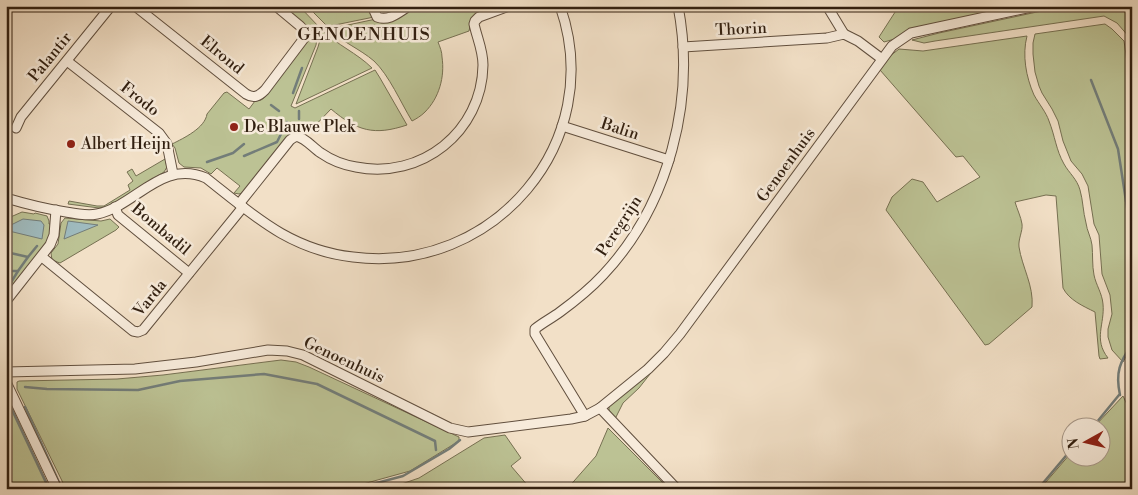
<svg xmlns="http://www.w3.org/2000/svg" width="1138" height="495" font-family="'Libre Bodoni',serif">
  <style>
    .green { fill: #bcc294; stroke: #767052 }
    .water { fill: #9fbbbf; stroke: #737d79 }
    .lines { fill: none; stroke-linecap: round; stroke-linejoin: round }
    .stream { stroke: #737d79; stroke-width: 2.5 }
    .street-casing { stroke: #614f3e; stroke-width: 11 }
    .street { stroke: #f7ebdb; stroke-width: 9 }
    .poi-dot { fill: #8f2418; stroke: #f7ebdb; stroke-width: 2 }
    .labels { text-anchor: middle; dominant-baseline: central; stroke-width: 5; stroke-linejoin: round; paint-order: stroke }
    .street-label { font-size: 16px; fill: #311f10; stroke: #f7ebdb }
    .poi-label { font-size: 16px; fill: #311f10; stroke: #f7ebdb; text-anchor: start }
    .neighbourhood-label { font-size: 18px; letter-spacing: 1px; fill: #311f10; stroke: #f7ebdb }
  </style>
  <rect width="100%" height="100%" fill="#f2e0c7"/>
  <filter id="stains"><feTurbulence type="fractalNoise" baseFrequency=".004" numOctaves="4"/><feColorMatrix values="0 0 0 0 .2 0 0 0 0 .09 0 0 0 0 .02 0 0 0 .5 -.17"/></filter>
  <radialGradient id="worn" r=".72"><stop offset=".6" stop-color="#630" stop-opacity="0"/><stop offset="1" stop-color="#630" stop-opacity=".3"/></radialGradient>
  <g class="green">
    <path d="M279,6H299L320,28L308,31Z"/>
    <path d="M307,6H370L374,17L330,26L326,25Z"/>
    <path d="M416,6H499L472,17L469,31L438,42C440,47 442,52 442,57C445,77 439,98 425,112C421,116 416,119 412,121C401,103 389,75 374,61C360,49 342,42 329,29L376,19L381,23L388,22Z"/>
    <path d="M899,6H1017L999,10L884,42L879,37Z"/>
    <path d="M1065,6H1132V47L1130,38L1117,23L1104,16L935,41L924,43L912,40L939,33Z"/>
    <path d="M1105,24L1112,29L1124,41L1132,97V346L1123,362L1112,350L1108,337V329L1112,314L1110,295L1102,274L1099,235L1094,224L1088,186L1082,174L1071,161L1063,141L1058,121L1052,109L1042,93L1039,86L1035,72L1033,54V43L1035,34Z"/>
    <path d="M322,30C337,45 357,53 372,68L296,104L318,47L320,40L319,31Z"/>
    <path d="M315,32L317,38L316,45L291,106L295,108L375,70L380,78L407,125C374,136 357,131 331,109L308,133L299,132L291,135L242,193L239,194L234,193L240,186L217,168L211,174L201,168L184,167L179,163L175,148L172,144C184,138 205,128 207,114L224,93L227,92L249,109L255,101L261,100L264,98L307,42L309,33Z"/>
    <path d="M1027,36C1022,55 1026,77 1034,95C1039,104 1046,112 1049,121C1055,136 1056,150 1064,164C1069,173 1077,179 1080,190C1083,200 1083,212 1086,223C1087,231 1091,237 1092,245C1093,255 1092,265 1094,275C1096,285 1102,293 1103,304C1105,324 1093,339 1108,358L1100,359L1099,356L1095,312C1083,306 1069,300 1063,288L1056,196L1046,195L1015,202C1017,209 1021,217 1022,224C1023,231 1018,239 1019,247C1022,267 1034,286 1032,307L989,344L985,345L886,210L892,197L912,179L923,182L937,202L980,177L963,156L956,157L880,70L890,56L899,49L923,51Z"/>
    <path d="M165,159L167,167L164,172L109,206L99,208L68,204L69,201L97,206H104L130,190L128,185L133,181L127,172L132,169L136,176Z"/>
    <path d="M22,212L34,214L35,213L47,216L49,221V224H52L50,239L6,295V219Z"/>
    <path d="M65,218L101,221L110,219L119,227L116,230L60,263L52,260L51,253L58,244L61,223Z"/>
    <path d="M281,360L296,362L309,367L459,437V441L410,471L345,489H66L17,389V382L19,381L117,379L163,375Z"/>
    <path d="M654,369L639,388L623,403L615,419L609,410V404Z"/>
    <path d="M6,396L50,489H6Z"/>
    <path d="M1123,396L1132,415V485L1127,489H1040L1070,454V458H1100V428L1094,427Z"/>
    <path d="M608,428L669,489H567L596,456Z"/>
    <path d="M505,435L521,458L511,466L529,487L527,489H387L419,478L484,438Z"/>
  </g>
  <g class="water">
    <path d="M23,219L41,221L44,225L42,239L9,231L7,229V227Z"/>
    <path d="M68,221L98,225L64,239Z"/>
  </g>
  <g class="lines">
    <g class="stream">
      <path d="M1091,80L1118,149L1132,240"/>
      <path d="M293,93L302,68"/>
      <path d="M271,105L279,111"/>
      <path d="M299,119V111"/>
      <path d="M244,156L277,142L287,122"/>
      <path d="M207,162L233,153L244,144"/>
      <path d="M6,252L28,257L37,246"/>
      <path d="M6,271H18L28,257"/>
      <path d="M6,286L10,284L18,271"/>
      <path d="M1129,385L1132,381"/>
      <path d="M25,387L47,389L138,390L180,381L264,374L317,384L435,441L436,450"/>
      <path d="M1120,395C1115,372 1120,362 1132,344"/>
      <path d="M6,397L49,489"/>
      <path d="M25,407L62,489"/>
      <path d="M1092,428L1119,395"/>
      <path d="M354,489L403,476L449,449L460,440"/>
      <path d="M1038,489L1070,451"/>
    </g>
    <defs>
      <g id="street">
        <path d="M135,6L246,94C254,99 259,96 265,90L305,37V32L300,26L276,6"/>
        <path d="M372,6L377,17C389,22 399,12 409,6"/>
        <path d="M827,6L844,34"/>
        <path d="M683,47L827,38L844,34L858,41L882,59"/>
        <path d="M67,61L159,133L167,144L173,174"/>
        <path d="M562,126L669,160"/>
        <path d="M16,128L21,117L111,6"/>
        <path d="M6,198C26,204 46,209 66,212C77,214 87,216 97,214C136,206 161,159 206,178C253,215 290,250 353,257C493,275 608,142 560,6"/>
        <path d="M239,204L290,140L296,136C306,138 313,148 321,153C331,160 344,165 356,167C421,180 482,132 483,65C483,50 477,38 474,24L475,21L479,17L509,6"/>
        <path d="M115,207L118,215L189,273"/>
        <path d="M42,257L133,331L138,332L143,330L243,207"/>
        <path d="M6,301L50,245L54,235L56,210"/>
        <path d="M6,372L135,369L196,362L268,350L287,351L303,355L450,428L468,432L571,419L585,416L600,408L648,369L664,353L680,334L892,46L911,33L1036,6"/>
        <path d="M6,382L57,489"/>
        <path d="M600,408L677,489"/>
        <path d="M585,416L535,334V329C542,323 552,318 560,312C575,301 590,289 603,275C669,205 696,100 678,6"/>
      </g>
    </defs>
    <use href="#street" class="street-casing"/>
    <use href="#street" class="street"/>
  </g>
  <g class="poi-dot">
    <circle cx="234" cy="127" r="5"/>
    <circle cx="71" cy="144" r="5"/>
  </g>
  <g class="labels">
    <g class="street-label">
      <text transform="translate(741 29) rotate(-3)">Thorin</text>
      <text transform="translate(222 55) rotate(39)">Elrond</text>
      <text transform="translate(50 57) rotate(-51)">Palantir</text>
      <text transform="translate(140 99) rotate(38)">Frodo</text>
      <text transform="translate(620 129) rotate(18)">Balin</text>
      <text transform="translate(786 165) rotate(-54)">Genoenhuis</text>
      <text transform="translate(619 226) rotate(-57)">Peregrijn</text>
      <text transform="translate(161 229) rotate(40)">Bombadil</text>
      <text transform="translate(150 298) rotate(-51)">Varda</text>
      <text transform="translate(344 360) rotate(25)">Genoenhuis</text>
    </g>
    <g class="poi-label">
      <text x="244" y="127">De Blauwe Plek</text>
      <text x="81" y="144">Albert Heijn</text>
    </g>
    <g class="neighbourhood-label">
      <text x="364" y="34">GENOENHUIS</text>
    </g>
  </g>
  <rect width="1138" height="495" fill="none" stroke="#f2e0c7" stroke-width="25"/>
  <rect x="8" y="8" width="1123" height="480" fill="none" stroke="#311f10" stroke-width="2.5"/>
  <rect x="12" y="12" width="1113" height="470" fill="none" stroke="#311f10"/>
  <g transform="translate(1086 442) rotate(262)"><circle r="24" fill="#f7ebdb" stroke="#a8998a"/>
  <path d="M0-4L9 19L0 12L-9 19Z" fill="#8f2418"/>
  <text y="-8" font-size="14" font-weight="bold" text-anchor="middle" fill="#311f10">N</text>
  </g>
  <rect width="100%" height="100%" filter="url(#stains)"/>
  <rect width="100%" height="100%" fill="url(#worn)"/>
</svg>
